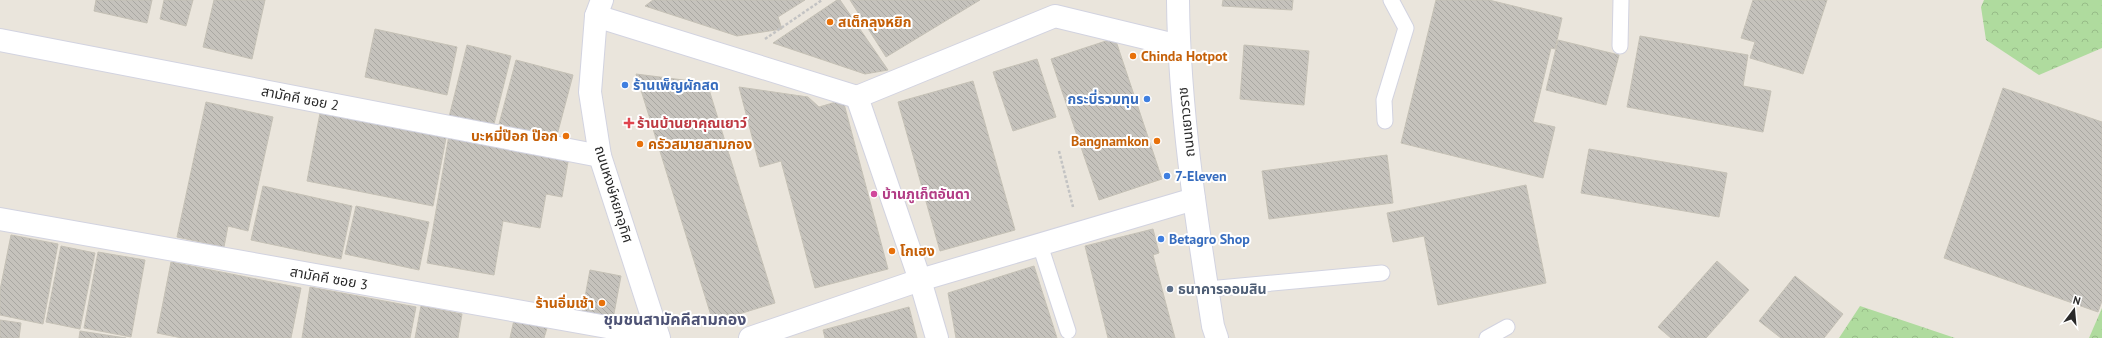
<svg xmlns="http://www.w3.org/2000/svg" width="2102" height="338" font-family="'PT Sans','Noto Sans Thai',sans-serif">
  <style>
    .forest { fill: url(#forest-crowns) }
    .building { fill: url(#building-back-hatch); stroke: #c5c1b6 }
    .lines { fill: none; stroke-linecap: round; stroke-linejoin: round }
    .service-casing { stroke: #d2d3e0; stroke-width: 17 }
    .minor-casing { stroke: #d2d3e0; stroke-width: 24 }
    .secondary-casing { stroke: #d2d3e0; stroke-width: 24 }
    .path { stroke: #c3c3c3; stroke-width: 2.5; stroke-dasharray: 3 2; stroke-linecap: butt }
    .service { stroke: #fff; stroke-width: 15 }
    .minor { stroke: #fff; stroke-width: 22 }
    .secondary { stroke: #fff; stroke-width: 22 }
    .food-dot { fill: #e8710a; stroke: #fff; stroke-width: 1.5 }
    .shop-dot { fill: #3f7fe0; stroke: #fff; stroke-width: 1.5 }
    .health-dot { fill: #e0444e; stroke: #fff; stroke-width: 1.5 }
    .hotel-dot { fill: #d1479c; stroke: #fff; stroke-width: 1.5 }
    .service-dot { fill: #5c6f8a; stroke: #fff; stroke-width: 1.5 }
    .labels { text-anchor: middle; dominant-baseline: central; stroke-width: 4; stroke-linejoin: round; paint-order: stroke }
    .food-label { font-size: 14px; font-weight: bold; fill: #c56008; stroke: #fff; text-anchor: start }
    .shop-label { font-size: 14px; font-weight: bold; fill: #366cbe; stroke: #fff; text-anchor: start }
    .street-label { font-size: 14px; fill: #292929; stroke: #fff }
    .health-label { font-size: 14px; font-weight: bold; fill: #be3a42; stroke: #fff; text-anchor: start }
    .hotel-label { font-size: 14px; font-weight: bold; fill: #b23c85; stroke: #fff; text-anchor: start }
    .service-label { font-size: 14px; font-weight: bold; fill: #4e5e75; stroke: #fff; text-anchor: start }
    .quarter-label { font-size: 16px; font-weight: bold; fill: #4e5375; stroke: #fff }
  </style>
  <defs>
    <pattern id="forest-crowns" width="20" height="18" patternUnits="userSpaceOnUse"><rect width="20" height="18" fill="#afdb9e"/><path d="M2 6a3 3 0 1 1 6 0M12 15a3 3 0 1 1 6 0" fill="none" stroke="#97bc88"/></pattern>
    <pattern id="building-back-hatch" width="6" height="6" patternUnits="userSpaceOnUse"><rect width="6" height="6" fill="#c5c2bc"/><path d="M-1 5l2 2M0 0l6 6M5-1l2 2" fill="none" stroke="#a9a7a2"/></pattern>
  </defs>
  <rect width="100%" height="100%" fill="#eae5dc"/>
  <g class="forest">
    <path d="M1984,0H2102V48L2039,75L1986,40L1981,7Z"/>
    <path d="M1860,306L1955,338H1839Z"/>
    <path d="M2102,308V338H2089Z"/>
  </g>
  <g class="building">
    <path d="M96,0H152L147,23L94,11Z"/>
    <path d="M164,0H193L186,26L160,19Z"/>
    <path d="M214,0H265L252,59L203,47Z"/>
    <path d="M653,0H805L778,17L782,29L737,36L645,6Z"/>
    <path d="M837,0H840L888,70L865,74L773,43Z"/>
    <path d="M850,0H980L886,57Z"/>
    <path d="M1223,0H1293L1292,10L1222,6Z"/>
    <path d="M1436,0H1489L1562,18L1555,49L1551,48L1533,122L1555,127L1543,178L1401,143Z"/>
    <path d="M1753,0H1827L1803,74L1750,58L1755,42L1741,38Z"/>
    <path d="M375,29L457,47L447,95L365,77Z"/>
    <path d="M1640,36L1748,55L1743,86L1771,91L1763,132L1627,107Z"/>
    <path d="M1115,38L1162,179L1099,200L1051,59Z"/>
    <path d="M1558,40L1619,55L1606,105L1546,90Z"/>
    <path d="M467,45L511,56L493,128L449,117Z"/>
    <path d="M1244,45L1309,51L1304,105L1240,99Z"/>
    <path d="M1037,59L1056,117L1013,131L993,72Z"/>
    <path d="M516,60L573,75L556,139L499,124Z"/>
    <path d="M636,74L707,83L775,303L713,322Z"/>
    <path d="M973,81L1015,230L940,251L898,102Z"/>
    <path d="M739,87L808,97L819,107L843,100L888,269L815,288L781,161L760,167Z"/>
    <path d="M2003,88L2102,122V301L2098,312L1944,258Z"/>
    <path d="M206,102L273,117L248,231L228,226L224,247L177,237Z"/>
    <path d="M321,108L447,133L433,206L307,181Z"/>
    <path d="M449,135L569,156L562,197L546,194L540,228L503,221L494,275L427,263Z"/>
    <path d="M1589,149L1727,173L1719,217L1581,193Z"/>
    <path d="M1387,155L1393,203L1269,219L1262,171Z"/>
    <path d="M1526,185L1546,283L1438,305L1424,236L1393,242L1387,213Z"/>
    <path d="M263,186L352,206L341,259L251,240Z"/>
    <path d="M356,206L429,222L419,270L345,254Z"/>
    <path d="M1153,229L1159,253L1153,255L1175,338H1108L1085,246Z"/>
    <path d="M11,235L58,244L43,324L0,315V290Z"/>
    <path d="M61,246L95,253L80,329L46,322Z"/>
    <path d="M98,252L145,260L131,337L84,328Z"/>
    <path d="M1717,261L1749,290L1706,338H1671L1658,327Z"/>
    <path d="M171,262L301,288L291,338H182L157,333Z"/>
    <path d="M1034,266L1057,338H956L948,293Z"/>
    <path d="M590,270L621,276L613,319L582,313Z"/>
    <path d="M1795,276L1843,314L1824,338H1781L1759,321Z"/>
    <path d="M310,287L416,307L410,338H302Z"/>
    <path d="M421,306L462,314L458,338H415Z"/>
    <path d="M909,307L917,338H825L823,330Z"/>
    <path d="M0,320L21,323L19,338H0Z"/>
    <path d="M514,320L547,328L544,338H510Z"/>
    <path d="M80,331L126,338H79Z"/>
  </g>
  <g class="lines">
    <defs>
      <g id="service">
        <path d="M1620,46L1621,0"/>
        <path d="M1385,121L1384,100L1406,28L1391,0"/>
        <path d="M1040,245L1068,331"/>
        <path d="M1208,289L1382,273"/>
        <path d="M1487,338L1507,327"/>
      </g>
      <g id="minor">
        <path d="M602,0L596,16L590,92L600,156L659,338"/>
        <path d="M596,16L857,97L1055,16L1179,46"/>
        <path d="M0,40L600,156"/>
        <path d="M857,97L920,280L937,338"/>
        <path d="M0,219L658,336"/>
        <path d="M750,338L920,280L1194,199"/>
      </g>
      <path id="secondary" d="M1178,0C1179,109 1196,218 1213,326L1217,338"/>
    </defs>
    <use href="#service" class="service-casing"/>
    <use href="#minor" class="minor-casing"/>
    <use href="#secondary" class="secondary-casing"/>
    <g class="path">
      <path d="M765,39L822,0"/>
      <path d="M1059,151L1073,207"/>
    </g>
    <use href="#service" class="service"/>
    <use href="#minor" class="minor"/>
    <use href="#secondary" class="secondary"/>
  </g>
  <g class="food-dot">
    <circle cx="830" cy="22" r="4"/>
    <circle cx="1133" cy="56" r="4"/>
    <circle cx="566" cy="136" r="4"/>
    <circle cx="1157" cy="141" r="4"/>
    <circle cx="640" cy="144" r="4"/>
    <circle cx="892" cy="251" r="4"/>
    <circle cx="602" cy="303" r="4"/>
  </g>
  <g class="shop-dot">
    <circle cx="625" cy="85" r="4"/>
    <circle cx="1147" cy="99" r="4"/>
    <circle cx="1167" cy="176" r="4"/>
    <circle cx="1161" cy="239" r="4"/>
  </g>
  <path class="health-dot" d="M627 117h4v4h4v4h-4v4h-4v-4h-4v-4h4z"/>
  <circle class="hotel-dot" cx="874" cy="194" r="4"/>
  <circle class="service-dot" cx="1170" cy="289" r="4"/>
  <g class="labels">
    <g class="food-label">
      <text x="838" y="22">สเต็กลุงหยิก</text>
      <text x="1141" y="56">Chinda Hotpot</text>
      <text x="558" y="136" text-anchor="end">บะหมี่ป๊อก ป๊อก</text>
      <text x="1149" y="141" text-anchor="end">Bangnamkon</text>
      <text x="648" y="144">ครัวสมายสามกอง</text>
      <text x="900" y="251">โกเฮง</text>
      <text x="594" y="303" text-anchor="end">ร้านอิ่มเช้า</text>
    </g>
    <g class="shop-label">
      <text x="633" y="85">ร้านเพ็ญผักสด</text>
      <text x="1139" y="99" text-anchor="end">กระบี่รวมทุน</text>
      <text x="1175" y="176">7-Eleven</text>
      <text x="1169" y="239">Betagro Shop</text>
    </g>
    <g class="street-label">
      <text transform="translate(300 98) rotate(11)">สามัคคี ซอย 2</text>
      <text transform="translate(1186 122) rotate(-96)">ถนนเยาวราช</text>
      <text transform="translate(614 194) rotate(73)">ถนนหงษ์หยกอุทิศ</text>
      <text transform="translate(329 278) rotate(10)">สามัคคี ซอย 3</text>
    </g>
    <g class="health-label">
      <text x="637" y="123">ร้านบ้านยาคุณเยาว์</text>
    </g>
    <g class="hotel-label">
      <text x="882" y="194">บ้านภูเก็ตอันดา</text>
    </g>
    <g class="service-label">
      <text x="1178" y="289">ธนาคารออมสิน</text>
    </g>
    <g class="quarter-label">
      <text x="675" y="319">ชุมชนสามัคคีสามกอง</text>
    </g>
  </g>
  <g transform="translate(2074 310) rotate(16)" stroke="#ffffff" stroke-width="3" paint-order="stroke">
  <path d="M0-3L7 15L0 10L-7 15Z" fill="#292929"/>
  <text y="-6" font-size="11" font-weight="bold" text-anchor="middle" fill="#292929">N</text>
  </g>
</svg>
